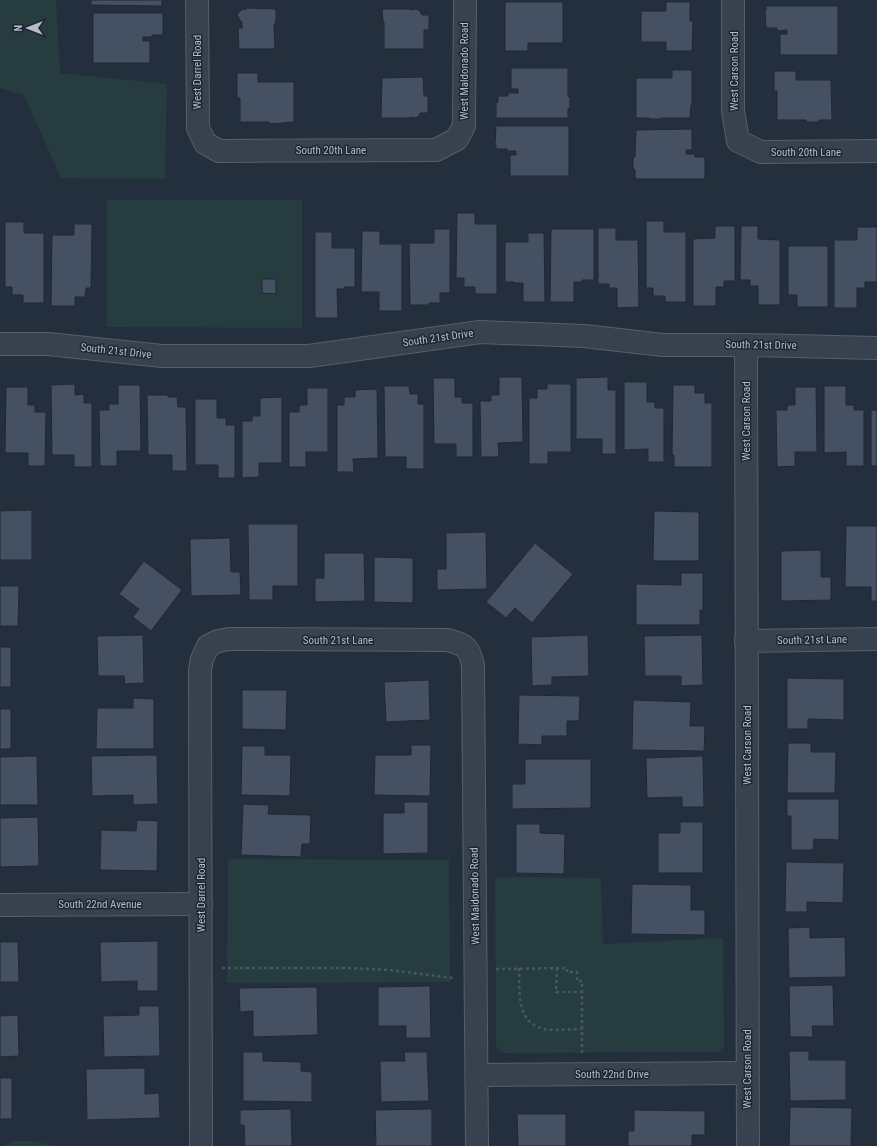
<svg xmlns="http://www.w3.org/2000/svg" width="877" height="1146" font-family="'Roboto Condensed',sans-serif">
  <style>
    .green { fill: #263c3f }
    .building { fill: #455162; stroke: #1f2835 }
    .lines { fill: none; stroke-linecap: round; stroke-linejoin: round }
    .minor-casing { stroke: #565f6c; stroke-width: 24 }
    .path { stroke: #44595c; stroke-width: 2.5; stroke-dasharray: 3 3; stroke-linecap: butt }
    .minor { stroke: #38414e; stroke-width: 22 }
    .labels { text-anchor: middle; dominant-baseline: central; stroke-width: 3; stroke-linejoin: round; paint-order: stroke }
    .street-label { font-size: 11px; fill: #b4bcc9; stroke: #1d2633 }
  </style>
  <rect width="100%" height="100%" fill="#242f3e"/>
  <g class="green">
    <path d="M0,0H56L60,73L167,84L165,179L61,178L24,95L0,88Z"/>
    <path d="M107,200H302V328L107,327Z"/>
    <path d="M228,859L449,860L450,982L227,983Z"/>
    <path d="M495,877L601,878L603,944L723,938L724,1044C723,1048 722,1050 718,1052L504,1053L496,1047Z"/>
    <path d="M15,1141H34L54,1146H3Z"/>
  </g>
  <g class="building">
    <path d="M91,0H164V1H162V6L91,5Z"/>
    <path d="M505,2H563V43H528V51H505Z"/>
    <path d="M666,2H690V21H693L692,51H666V42H641V11H666Z"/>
    <path d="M766,6H838V55H780V34H787V30L777,31V28H766L765,11L766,10Z"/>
    <path d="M246,8L276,9V22L274,25L275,49H239L238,28H242V22L240,20L237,15L239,12L243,9L246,10Z"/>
    <path d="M382,9H411L412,10L415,9L419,10L422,15H429V30H424V49H384V22L383,21Z"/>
    <path d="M93,13H163V35H152V37H143V41H150V63H93Z"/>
    <path d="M511,68H568V96L570,98V108L568,109V118H496V103L498,102V96H508V93H518V89H511Z"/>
    <path d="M672,70H692V105H691L690,118H661V119H650L649,118H636V78H672Z"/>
    <path d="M774,71H796V80H831L832,120H819L818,122H807L806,120H777V91H774Z"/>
    <path d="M237,73H258V82H294V122L270,124L269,122H240V98H237Z"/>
    <path d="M423,77L424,96H428V113H420L419,116L415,118L410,117L409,118H381L382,78Z"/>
    <path d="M496,126H569V176H510V155H516V151H507V149H496V145L495,144Z"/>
    <path d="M692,129V150H686V154H695V157H705V179H635V170L633,168V158L635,157L636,130Z"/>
    <path d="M457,213H475V224H497V294H475V287H464V278H456Z"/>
    <path d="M646,221H664V232H686V302H665V296H653V288H646Z"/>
    <path d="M5,222H24V233H44V303H23V295H12V287H5Z"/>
    <path d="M74,224H92L91,288H86L85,297H75V306H51L52,235H74Z"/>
    <path d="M715,226H735V281H724V287H716V306H693V239L715,238Z"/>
    <path d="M741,226H758V239L780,240V305H758V286H750V280H740Z"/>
    <path d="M857,227H877V282H865V288H857V308H834V240H857Z"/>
    <path d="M598,228H616V240H638L639,307L617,308V288H609V284H598Z"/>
    <path d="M434,229H450V293H440V303H429V305H410L409,243H434Z"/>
    <path d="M551,229H594V280H582V282H574V302H550Z"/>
    <path d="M362,231H380V244H402V311H379V292H361Z"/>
    <path d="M315,232H332V248H355V287H344V289H337L338,318H315Z"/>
    <path d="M528,233H544L545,302H523V283H514V282H505V242H528Z"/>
    <path d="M788,246H828V307H797V295H788Z"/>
    <path d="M262,279H276V294L262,293Z"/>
    <path d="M499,377H522L523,442L498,443L499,457H481L480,401H491V395H499Z"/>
    <path d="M608,377V390H616V454H602V439H576V378Z"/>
    <path d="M433,378H455V397H462V403H473V457H456V444H434Z"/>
    <path d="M624,382H647V402H655V408H664V462H648V449L624,450Z"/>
    <path d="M75,384V395L84,394V403H92V467H74V455H52L51,385Z"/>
    <path d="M547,384H571V452H548V464H529V398H537V389H547Z"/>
    <path d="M118,385H140L141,451H117V466H100L99,410H109V404H118Z"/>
    <path d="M673,385H695V393H705V403H712V467H674V455H672Z"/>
    <path d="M384,386H409L410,394H418V404H424V469H406V457H385Z"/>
    <path d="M824,386H846V405H854V410H864V466H846V452L824,453Z"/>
    <path d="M6,387H28V405H35V412H46L45,466H28V453H5Z"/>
    <path d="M795,387H816L817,452H795V466L777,467L776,410H787V405H795Z"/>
    <path d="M307,388H328V452H306V467H289V412H299V405H307Z"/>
    <path d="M377,389L378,458L353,459L354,472H337V405H344V397H355V390Z"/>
    <path d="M147,395H168V397H177L178,407H186L187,471H172V455H148Z"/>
    <path d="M282,397V463H259V477L242,478V421H252V416H260V398Z"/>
    <path d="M195,399H217V418H226V425H235V478H218V465H195Z"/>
    <rect x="871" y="410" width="6" height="56"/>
    <path d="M32,510V560H0V511Z"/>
    <path d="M654,511L699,512V561H653Z"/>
    <path d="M248,524H298V586H273V600H249Z"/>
    <path d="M846,526H877V601H871V587H845Z"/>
    <path d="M486,532L487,589L437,590V569H446V533Z"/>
    <path d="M230,538L231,572H240L241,595L191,596L190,539Z"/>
    <path d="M535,543L573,574L532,623L515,608L506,618L486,602Z"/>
    <path d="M821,550V577H831V600L781,601V551Z"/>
    <path d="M324,553H364L365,601L315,602V578H324Z"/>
    <path d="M374,557L413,558V603L374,602Z"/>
    <path d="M144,561L182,590L151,631L133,617L139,609L119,594Z"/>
    <path d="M681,573H703V610H700V625H636V584L681,585Z"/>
    <path d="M0,586H19L18,626H0Z"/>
    <path d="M143,635L144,683L125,684L124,676H98L97,636Z"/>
    <path d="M588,635L589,676L552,677V685L532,686L531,637Z"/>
    <path d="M702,635L703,685L681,686V676H645L644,636Z"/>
    <rect x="0" y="647" width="11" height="40"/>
    <path d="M787,678L844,679V720L808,719V729H787Z"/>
    <path d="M429,680L430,720L386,722L384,682Z"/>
    <path d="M242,690H287L286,730L242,729Z"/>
    <path d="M519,695L580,696L579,721H567V736H542V745L518,744Z"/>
    <path d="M133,698L154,699V749H96L97,708H133Z"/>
    <path d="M633,700L691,702L690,726H705L704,751L632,750Z"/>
    <rect x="0" y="709" width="11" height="40"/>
    <path d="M788,743H811V752H836L835,793H787Z"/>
    <path d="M411,745H431L430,796L374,795L375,755H411Z"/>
    <path d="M242,746H265V755H291L290,796L241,795Z"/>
    <path d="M157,755L158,804L133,805V795L92,796L91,756Z"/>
    <path d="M37,756L38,805H0V757Z"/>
    <path d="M703,756L704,807H682V797L647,798L646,758Z"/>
    <path d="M525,759H591V808L512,809V784H525Z"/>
    <path d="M787,799H839V840L814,839L813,850H791V816H787Z"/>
    <path d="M404,802H428V853L383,854V813H404Z"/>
    <path d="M243,804L269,805L268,814L311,815L310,844H302L301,857L241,855Z"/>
    <path d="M38,817L39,866L0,867V818Z"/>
    <path d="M137,820L158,821L157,871L100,870L101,830L136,831Z"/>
    <path d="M680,822H703V873H658V833H680Z"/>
    <path d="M516,824H540V833L565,834L564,874L516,873Z"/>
    <path d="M786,862L844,863L843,903L807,902V912H785Z"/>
    <path d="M632,884L691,885V910H705V935L631,934Z"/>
    <path d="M810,927V938L845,937L846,977L789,978L788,928Z"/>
    <path d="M158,941V991H137V981L101,982L100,942Z"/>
    <path d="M0,942H18L19,982H0Z"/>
    <path d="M833,985L834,1026H812L813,1037H790L789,986Z"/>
    <path d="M430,986L431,1038H406V1026H378V987Z"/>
    <path d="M317,987L318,1035L253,1037V1011L240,1012L239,988Z"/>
    <path d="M139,1006H159L160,1056L104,1057L103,1016L139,1015Z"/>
    <path d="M18,1015L19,1056L0,1057V1016Z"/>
    <path d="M789,1051H809V1060H846V1100L790,1101Z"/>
    <path d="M243,1052H263V1061L301,1062V1071L312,1072V1102L243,1101Z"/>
    <path d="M404,1052H427L429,1101L381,1102L380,1061H405Z"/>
    <path d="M145,1068V1094L159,1093L160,1118L87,1120L86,1069Z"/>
    <rect x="0" y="1078" width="12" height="41"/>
    <path d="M790,1107L852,1108L851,1146H789Z"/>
    <path d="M291,1109L292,1146H245L244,1125H240V1110Z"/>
    <path d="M432,1109V1146H376L375,1110Z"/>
    <path d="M634,1110L705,1111V1135H692V1146H628V1131H634Z"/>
    <path d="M517,1114H566V1146H518Z"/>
  </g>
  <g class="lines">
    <defs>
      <g id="minor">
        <path d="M197,0L198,128L205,143L219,151L436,150L457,139L464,126L465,0"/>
        <path d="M733,0V111L738,141L761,152L877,151"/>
        <path d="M0,344H48L162,356H309L480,332L584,336L663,345H746L877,348"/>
        <path d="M746,345L748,1146"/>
        <path d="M746,641L877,639"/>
        <path d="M0,905L201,904"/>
        <path d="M477,1075L747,1073"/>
        <path d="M201,1146L200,670L202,659L208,646L218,641L229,639L447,640C465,644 470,648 473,666L477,1146"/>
      </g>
    </defs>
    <use href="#minor" class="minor-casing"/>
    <g class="path">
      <path d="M222,968H348L390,970L453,978"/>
      <path d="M519,968C520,991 515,1022 544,1029C554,1031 571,1029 582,1029"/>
      <path d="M557,968L556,992H582"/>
      <path d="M496,969L567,968V972H577V981H582V1053"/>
    </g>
    <use href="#minor" class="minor"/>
  </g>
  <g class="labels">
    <g class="street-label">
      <text transform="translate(464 71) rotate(-90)">West Maldonado Road</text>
      <text transform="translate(734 71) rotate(-90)">West Carson Road</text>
      <text transform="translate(197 72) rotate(-90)">West Darrel Road</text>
      <text x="331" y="150">South 20th Lane</text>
      <text x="806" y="152">South 20th Lane</text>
      <text transform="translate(438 338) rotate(-8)">South 21st Drive</text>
      <text transform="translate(761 345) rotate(1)">South 21st Drive</text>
      <text transform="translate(116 351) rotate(6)">South 21st Drive</text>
      <text transform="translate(746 421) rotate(-90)">West Carson Road</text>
      <text x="338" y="640">South 21st Lane</text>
      <text transform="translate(812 640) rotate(-1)">South 21st Lane</text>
      <text transform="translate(747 745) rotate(-90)">West Carson Road</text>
      <text transform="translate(201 895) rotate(-90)">West Darrel Road</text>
      <text transform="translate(475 896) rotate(-91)">West Maldonado Road</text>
      <text x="100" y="904">South 22nd Avenue</text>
      <text transform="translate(747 1069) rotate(-90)">West Carson Road</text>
      <text x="612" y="1074">South 22nd Drive</text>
    </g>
  </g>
  <g transform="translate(28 28) rotate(270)" stroke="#1d2633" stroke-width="3" paint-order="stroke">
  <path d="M0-3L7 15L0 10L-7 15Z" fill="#b4bcc9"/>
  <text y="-6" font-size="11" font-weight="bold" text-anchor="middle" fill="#b4bcc9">N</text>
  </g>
</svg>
